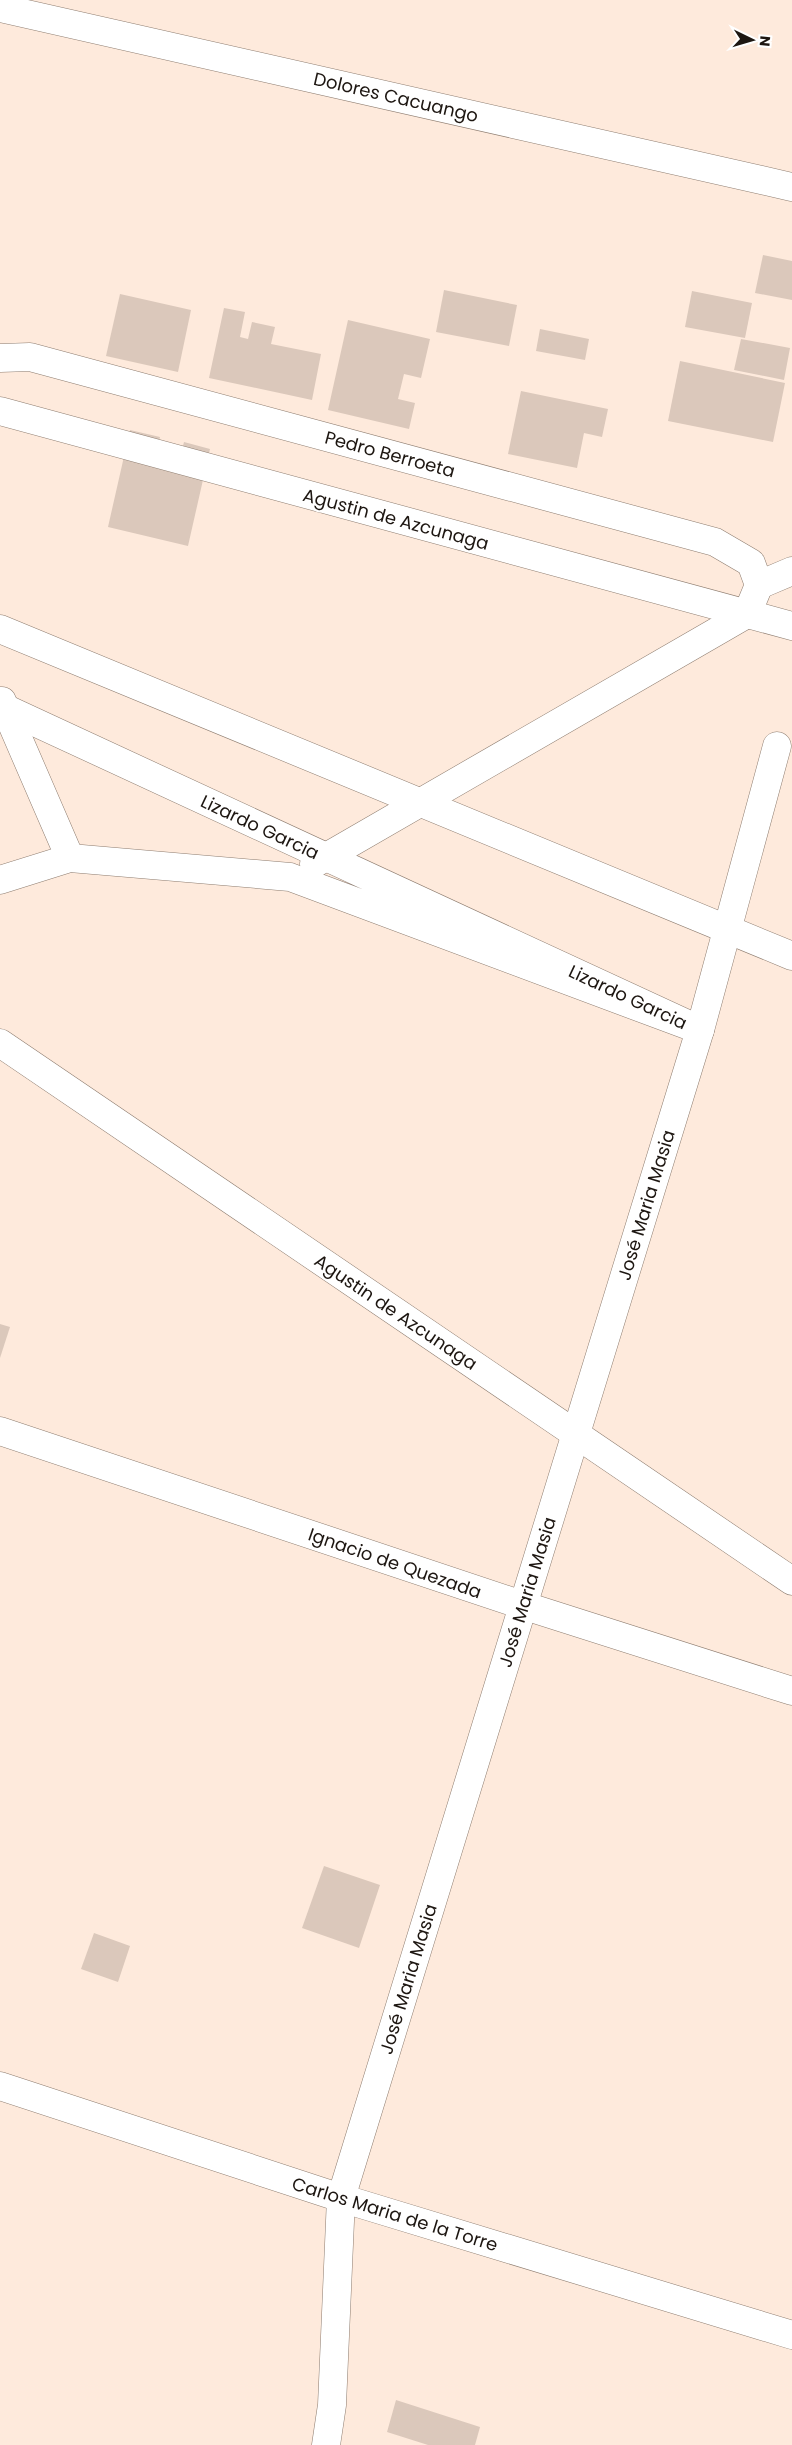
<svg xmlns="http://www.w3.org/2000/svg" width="792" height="2445" font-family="Poppins,sans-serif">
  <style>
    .building { fill: #dbc8bb }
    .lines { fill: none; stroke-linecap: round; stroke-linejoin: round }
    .minor-casing { stroke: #8e7d70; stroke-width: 29 }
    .minor { stroke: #fff; stroke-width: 28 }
    .labels { text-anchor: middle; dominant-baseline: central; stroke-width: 4; stroke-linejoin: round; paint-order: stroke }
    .street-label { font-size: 18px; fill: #1d1611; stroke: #fff }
  </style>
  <rect width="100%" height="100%" fill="#feeadc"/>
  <g class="building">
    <path d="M763,255L792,261V300L755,293Z"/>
    <path d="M444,290L517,305L509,346L436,332Z"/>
    <path d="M692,291L752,303L745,338L685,327Z"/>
    <path d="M120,294L191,310L178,372L106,356Z"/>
    <path d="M224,308L245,312L240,337L248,339L252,322L275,327L271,344L321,354L312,400L209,378Z"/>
    <path d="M348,320L430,339L421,378L404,374L398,399L415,403L409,429L328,410Z"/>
    <path d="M540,329L589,339L585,360L536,351Z"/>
    <path d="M741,339L790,348L784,380L734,370Z"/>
    <path d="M680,361L785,383L773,442L668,421Z"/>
    <path d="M521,391L608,409L602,437L584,433L577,468L508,454Z"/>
    <path d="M130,430L160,437L154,460L178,466L184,442L210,449L188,546L108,527Z"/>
    <path d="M0,1324L10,1327L0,1358Z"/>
    <path d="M324,1866L380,1885L359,1948L302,1928Z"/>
    <path d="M94,1933L130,1946L118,1982L81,1969Z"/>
    <path d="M396,2400L480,2427L475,2445H428L387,2432Z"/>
  </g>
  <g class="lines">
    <defs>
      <g id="minor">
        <path d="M0,8L792,187"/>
        <path d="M0,358L30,357L715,542L751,563L759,585L747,614L314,864"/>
        <path d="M0,411L792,626"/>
        <path d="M759,585L792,571"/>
        <path d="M0,629L792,956"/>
        <path d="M2,701L70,858"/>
        <path d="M0,706L700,1030L290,877L70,858L0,880"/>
        <path d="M0,1043L792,1581"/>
        <path d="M0,1431L522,1605L792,1691"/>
        <path d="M0,2086L341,2198L792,2335"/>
        <path d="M326,2445L332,2405L341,2198L700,1030L777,746"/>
      </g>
    </defs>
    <use href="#minor" class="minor-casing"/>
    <use href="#minor" class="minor"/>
  </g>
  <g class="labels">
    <g class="street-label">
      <text transform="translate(396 97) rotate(13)">Dolores Cacuango</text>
      <text transform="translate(390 454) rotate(15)">Pedro Berroeta</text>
      <text transform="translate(396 519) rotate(15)">Agustin de Azcunaga</text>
      <text transform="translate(260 827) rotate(25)">Lizardo Garcia</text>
      <text transform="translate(628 997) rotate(25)">Lizardo Garcia</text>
      <text transform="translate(646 1205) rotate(-73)">José Maria Masia</text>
      <text transform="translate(396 1312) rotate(34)">Agustin de Azcunaga</text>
      <text transform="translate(395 1563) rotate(19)">Ignacio de Quezada</text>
      <text transform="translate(527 1592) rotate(-73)">José Maria Masia</text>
      <text transform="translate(408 1979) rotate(-73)">José Maria Masia</text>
      <text transform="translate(395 2214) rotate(17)">Carlos Maria de la Torre</text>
    </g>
  </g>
  <g transform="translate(752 40) rotate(95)" stroke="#ffffff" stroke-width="4" paint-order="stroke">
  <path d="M0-4L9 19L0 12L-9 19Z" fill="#1d1611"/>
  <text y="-8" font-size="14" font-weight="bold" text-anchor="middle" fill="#1d1611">N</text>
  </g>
</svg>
